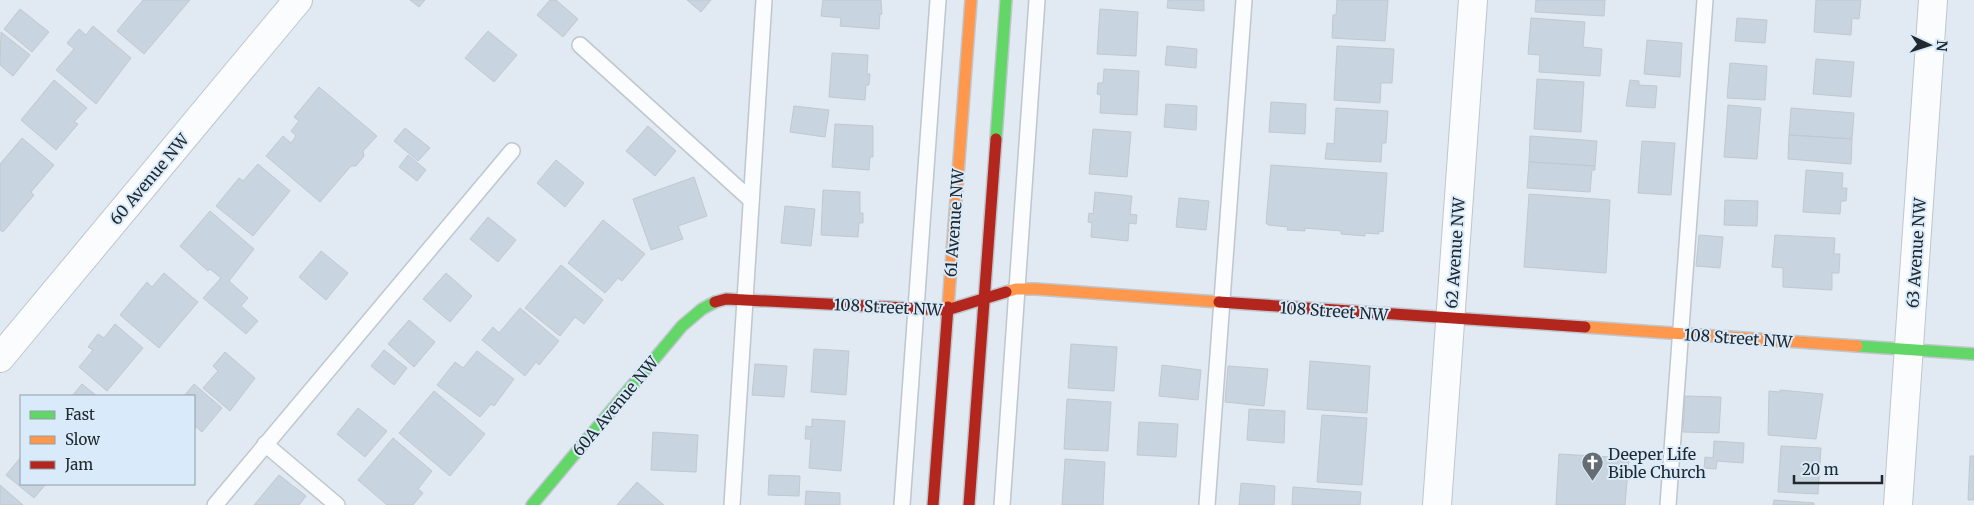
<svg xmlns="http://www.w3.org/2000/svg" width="1974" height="505" font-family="Merriweather,serif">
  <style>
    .building { fill: #c8d4df; stroke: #c1c8cf }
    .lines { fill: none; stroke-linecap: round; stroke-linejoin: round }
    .lane-casing { stroke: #bfc6cd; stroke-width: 18 }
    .street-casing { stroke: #bfc6cd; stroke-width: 30 }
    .fast-casing { stroke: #bfc6cd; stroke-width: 14 }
    .slow-casing { stroke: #bfc6cd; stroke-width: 14 }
    .jam-casing { stroke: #bfc6cd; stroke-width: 14 }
    .lane { stroke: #fafcfd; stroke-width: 15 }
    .street { stroke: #fafcfd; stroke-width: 28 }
    .fast { stroke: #63d668; stroke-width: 11 }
    .slow { stroke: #ff974d; stroke-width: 11 }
    .jam { stroke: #b3261e; stroke-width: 11 }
    .labels { text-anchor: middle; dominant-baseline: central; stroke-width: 4; stroke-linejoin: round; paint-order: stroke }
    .street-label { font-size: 16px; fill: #22292e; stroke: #d9ebfa }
    .poi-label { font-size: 16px; fill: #22292e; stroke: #d9ebfa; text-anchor: start }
  </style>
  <rect width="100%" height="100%" fill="#e1eaf2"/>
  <g class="building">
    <path d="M143,0H190L144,54L117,31Z"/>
    <path d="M410,0H425L419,7Z"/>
    <path d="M550,0H556L578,19L563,37L537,15Z"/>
    <path d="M687,0H711L701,12Z"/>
    <path d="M823,0H881L882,14H880L879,29L840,26L841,18L821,16Z"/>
    <path d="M1168,0H1204V11L1167,8Z"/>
    <path d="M1337,0H1388L1385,41L1332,38L1333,15H1336Z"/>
    <path d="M1536,0H1605L1604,16L1535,12Z"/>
    <path d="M1816,0H1861L1859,19L1852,18L1851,35L1814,32Z"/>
    <path d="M20,9L49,32L32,52L4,29Z"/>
    <path d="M1100,9L1138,12L1136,56L1097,54Z"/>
    <path d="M1531,18L1585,22L1583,47L1602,49L1600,76L1539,72L1540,55L1528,54Z"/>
    <path d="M1737,18L1767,20L1765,43L1735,41Z"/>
    <path d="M93,26L131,58L96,104L56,70L74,49L67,43L79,29L86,35Z"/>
    <path d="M488,31L517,55L494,82L465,58Z"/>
    <path d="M1,32L30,55L13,76L0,65Z"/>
    <path d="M1647,40L1682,43L1680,77L1644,74Z"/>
    <path d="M1167,46L1197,49L1196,68L1165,65Z"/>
    <path d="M1337,46L1394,49L1392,83H1381L1380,103L1334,100Z"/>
    <path d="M832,53L868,55L867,74H870L869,85H866L865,100L829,97Z"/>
    <path d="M1816,59L1854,62L1851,97L1813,94Z"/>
    <path d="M1730,63L1767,66L1765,100L1727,98Z"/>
    <path d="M1104,69L1139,71L1137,115L1100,113L1101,95L1097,94L1098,83H1103Z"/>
    <path d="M1537,79L1584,82L1581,132L1534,129Z"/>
    <path d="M54,80L87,108L74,122L78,124L56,150L21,120Z"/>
    <path d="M1630,80L1639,81V85L1657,86L1655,108L1626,106Z"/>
    <path d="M319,87L377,136L363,151L364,156L356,166H351L320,202L266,156L283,136L291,143L296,136L291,131L299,121L294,117Z"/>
    <path d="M1271,102L1306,104L1305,134L1269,132Z"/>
    <path d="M1166,104L1197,106L1196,130L1164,127Z"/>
    <path d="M1728,105L1761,108L1757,159L1724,157Z"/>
    <path d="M794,106L829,110L825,137L790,132Z"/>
    <path d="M1336,108L1388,111L1386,143H1382L1381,162L1325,159L1327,143L1334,144Z"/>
    <path d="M1791,108L1854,113L1852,139L1789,135Z"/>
    <path d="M835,124L873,126V157H870L869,170L832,167Z"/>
    <path d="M648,126L676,151L655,176L626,151Z"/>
    <path d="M405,128L430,148L418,161L394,141Z"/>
    <path d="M1093,129L1131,132L1127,177L1089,174Z"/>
    <path d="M1789,135L1852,139L1851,164L1788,159Z"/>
    <path d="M1530,136L1597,141L1595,166L1529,162Z"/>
    <path d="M22,138L54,165L31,192L34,195L3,232L0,230V164Z"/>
    <path d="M1642,141L1675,143L1671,195L1638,193Z"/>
    <path d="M408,155L426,170L417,181L399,167Z"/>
    <path d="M556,160L584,183L565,207L537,183Z"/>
    <path d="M1529,162L1595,166V170H1592L1590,192L1527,188Z"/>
    <path d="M258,164L290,191L253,236L216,206L239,178L243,181Z"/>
    <path d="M1271,165L1387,173L1383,232L1379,231V234L1365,233V236L1341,234V231L1305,228V231L1287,230L1288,227L1268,225L1266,223Z"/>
    <path d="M1806,170L1843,173L1842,188H1847L1846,201H1841L1840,214L1803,212Z"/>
    <path d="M694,177L707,216L678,226L683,239L651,250L633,199Z"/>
    <path d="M823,190L860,192V213H863V223H859L858,237L821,235Z"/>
    <path d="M1095,192L1132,196L1130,214L1137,215L1136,224L1129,223L1128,241L1091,237L1092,223L1088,222L1089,213L1093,214Z"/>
    <path d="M1529,194L1610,200L1606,273L1524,267Z"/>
    <path d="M1179,198L1209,201L1206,230L1176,227Z"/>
    <path d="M1725,200L1758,201L1757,226L1724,225Z"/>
    <path d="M785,206L815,209L811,246L781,243Z"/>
    <path d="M210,211L254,249L229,281L248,298L241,306L258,321L246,334L203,298L221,278L210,269L208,271L180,246Z"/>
    <path d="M488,217L516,240L498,262L470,239Z"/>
    <path d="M603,220L645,254L622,281L618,278L605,293L568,263Z"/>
    <path d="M1699,235L1723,237L1720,268L1696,266Z"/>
    <path d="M1775,235L1835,238L1834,254H1840L1839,273H1832V290L1783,287V268L1772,267Z"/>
    <path d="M321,251L348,273L326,300L299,277Z"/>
    <path d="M561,265L603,300L584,324L575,317L560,336L525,308Z"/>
    <path d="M164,273L198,302L159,348L120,315L147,282L152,287Z"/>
    <path d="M446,273L472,296L450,322L423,299Z"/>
    <path d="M520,308L559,341L539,365L536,362L525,376L482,340L493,327L499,333Z"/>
    <path d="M409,320L435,342L414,367L388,344Z"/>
    <path d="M115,324L143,348L107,391L79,367L93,350L88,347L98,334L104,338Z"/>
    <path d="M1071,344L1117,347L1114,391L1068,388Z"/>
    <path d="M814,349L849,351L846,395L811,392Z"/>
    <path d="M384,350L407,368L394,385L371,366Z"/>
    <path d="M477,351L514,379L494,406L491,404L480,417L437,385L455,362L463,368Z"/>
    <path d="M225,352L255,378L230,411L203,388L218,371L213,366Z"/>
    <path d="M1310,361L1370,366L1367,413L1307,409Z"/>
    <path d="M755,364L787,366L784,397L752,395Z"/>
    <path d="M1162,365L1201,370L1198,400L1159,396Z"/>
    <path d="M1228,366L1268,369L1264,406L1225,402Z"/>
    <path d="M82,384L97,396H72Z"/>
    <path d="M194,384L222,408L202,432L194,425V396H184Z"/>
    <path d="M1780,390L1823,394L1816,439L1768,435L1769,391L1780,392Z"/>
    <path d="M434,391L485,434L450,476L399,433Z"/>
    <path d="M1685,396L1721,397L1719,433L1683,432Z"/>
    <path d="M1067,399L1111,402L1108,451L1064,449Z"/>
    <path d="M358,408L387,431L365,457L337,434Z"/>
    <path d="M1249,409L1285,411L1284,443L1247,440Z"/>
    <path d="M1322,415L1367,418L1362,485L1317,482Z"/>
    <path d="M812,419L845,421L841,471L809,468L811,439H805L806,426L812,427Z"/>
    <path d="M1139,422L1178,424L1176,457L1137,455Z"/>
    <path d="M653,432L698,435L696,472L651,470Z"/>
    <path d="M393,438L432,471L418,489L423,493L413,505H387L358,480Z"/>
    <path d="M1714,441L1744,443L1743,463L1717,461L1716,469L1704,468L1705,457L1713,458Z"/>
    <path d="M1781,446L1821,448L1818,494L1778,492Z"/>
    <path d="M1559,454L1629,458L1625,505H1556Z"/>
    <path d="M1970,456H1974V500H1968Z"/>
    <path d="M21,457V484H46L34,498L6,475Z"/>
    <path d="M1065,459L1105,462L1103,505H1062Z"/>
    <path d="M279,475L306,496L299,505H254Z"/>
    <path d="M769,475L800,476L799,496L768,495Z"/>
    <path d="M637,482L664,505H617Z"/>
    <path d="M1241,483L1275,486L1274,505H1239Z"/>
    <path d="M0,485L23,505H0Z"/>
    <path d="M1293,487L1361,492L1360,505H1292Z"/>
    <path d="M806,491L840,493V505H805Z"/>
    <path d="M1774,500L1814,503V505H1773Z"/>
  </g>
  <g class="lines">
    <defs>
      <g id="lane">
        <path d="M580,45L751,200"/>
        <path d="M265,444L337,505"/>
        <path d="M215,505L512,151"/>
        <path d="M732,505L764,0"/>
        <path d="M902,505L938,0"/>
        <path d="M1002,505L1037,0"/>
        <path d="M1207,505L1244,0"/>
        <path d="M1668,505L1705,0"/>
      </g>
      <g id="street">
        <path d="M0,358L298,0"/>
        <path d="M1437,505L1473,0"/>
        <path d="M1898,505L1933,0"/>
      </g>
      <g id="fast">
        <path d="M996,139L1006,0"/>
        <path d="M1857,346L1974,354"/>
        <path d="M532,505L682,326L702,309L715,302"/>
      </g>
      <g id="slow">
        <path d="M1006,292L1016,289H1036L1219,302"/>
        <path d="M948,307L971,0"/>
        <path d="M1585,327L1857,346"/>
      </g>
      <g id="jam">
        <path d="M715,302L726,299L947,310L1006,292"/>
        <path d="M1219,302L1585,327"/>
        <path d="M933,505L948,307"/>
        <path d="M969,505L996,139"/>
      </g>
    </defs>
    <use href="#lane" class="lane-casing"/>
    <use href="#street" class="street-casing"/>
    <use href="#fast" class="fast-casing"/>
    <use href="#slow" class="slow-casing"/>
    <use href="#jam" class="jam-casing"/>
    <use href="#lane" class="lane"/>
    <use href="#street" class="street"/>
    <use href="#fast" class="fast"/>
    <use href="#slow" class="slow"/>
    <use href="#jam" class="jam"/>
  </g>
  <defs>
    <symbol id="church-pin" viewBox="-11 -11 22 30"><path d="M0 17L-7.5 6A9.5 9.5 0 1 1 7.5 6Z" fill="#656d73" stroke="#d9ebfa"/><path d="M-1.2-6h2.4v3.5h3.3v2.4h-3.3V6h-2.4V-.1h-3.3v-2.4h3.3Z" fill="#fff"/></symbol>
  </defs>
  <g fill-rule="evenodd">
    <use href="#church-pin" x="1580" y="450" width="25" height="34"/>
  </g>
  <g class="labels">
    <g class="street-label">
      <text transform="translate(149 179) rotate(-50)">60 Avenue NW</text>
      <text transform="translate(954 223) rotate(-86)">61 Avenue NW</text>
      <text transform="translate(1455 253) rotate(-86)">62 Avenue NW</text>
      <text transform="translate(1916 253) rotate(-86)">63 Avenue NW</text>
      <text transform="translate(888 307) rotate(3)">108 Street NW</text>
      <text transform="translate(1334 311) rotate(4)">108 Street NW</text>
      <text transform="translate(1738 338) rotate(4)">108 Street NW</text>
      <text transform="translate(615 406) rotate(-50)">60A Avenue NW</text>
    </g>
    <g class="poi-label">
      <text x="1608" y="454">Deeper Life<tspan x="1608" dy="18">Bible Church</tspan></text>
    </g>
  </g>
  <rect x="20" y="395" width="175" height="90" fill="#d9ebfa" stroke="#909da8"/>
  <rect x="30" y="411" width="25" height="8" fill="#63d668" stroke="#909da8"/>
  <text x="65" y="420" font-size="15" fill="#22292e">Fast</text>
  <rect x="30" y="436" width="25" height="8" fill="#ff974d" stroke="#909da8"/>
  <text x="65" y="445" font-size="15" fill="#22292e">Slow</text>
  <rect x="30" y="461" width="25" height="8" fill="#b3261e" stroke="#909da8"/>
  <text x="65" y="470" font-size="15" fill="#22292e">Jam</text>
  <g transform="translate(1929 45) rotate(94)" stroke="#d9ebfa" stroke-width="4" paint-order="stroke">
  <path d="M0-4L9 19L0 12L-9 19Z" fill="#22292e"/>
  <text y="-8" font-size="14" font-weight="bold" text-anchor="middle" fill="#22292e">N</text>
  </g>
  <path d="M1794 475v8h88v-8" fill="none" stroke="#22292e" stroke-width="2.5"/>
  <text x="1802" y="475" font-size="15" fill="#22292e" stroke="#d9ebfa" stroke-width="4" paint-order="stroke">20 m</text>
</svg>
